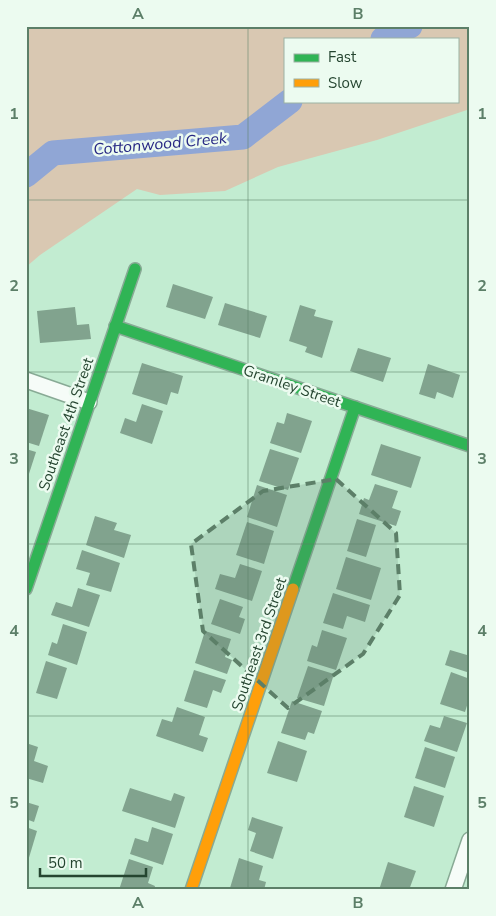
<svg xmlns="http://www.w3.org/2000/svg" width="496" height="916" font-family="'Nunito Sans',sans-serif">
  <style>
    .green { fill: #d9c8b2; fill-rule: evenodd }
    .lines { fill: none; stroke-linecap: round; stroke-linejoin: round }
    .river { stroke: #90a6d5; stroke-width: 25 }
    .building { fill: #81a38e }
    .street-casing { stroke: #88aa95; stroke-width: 18 }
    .fast-casing { stroke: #88aa95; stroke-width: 14 }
    .slow-casing { stroke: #88aa95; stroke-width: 14 }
    .street { stroke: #f6fcf8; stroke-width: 15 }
    .fast { stroke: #30b455; stroke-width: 11 }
    .slow { stroke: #ff9f0a; stroke-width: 11 }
    .marked { fill: #5c7f68; fill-opacity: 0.2; stroke: #5c7f68; stroke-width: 4; stroke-dasharray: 10 6; stroke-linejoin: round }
    .grid { fill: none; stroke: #5c7f68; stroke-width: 1; stroke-opacity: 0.55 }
    .labels { text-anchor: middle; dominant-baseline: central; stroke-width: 5; stroke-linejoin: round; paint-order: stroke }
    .street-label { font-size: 15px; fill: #254530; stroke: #ecfbf0 }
    .water-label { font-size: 16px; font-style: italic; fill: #272884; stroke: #ecfbf0 }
    .neatline { fill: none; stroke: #5c7f68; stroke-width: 2 }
    .grid-label { font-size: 16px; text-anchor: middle; font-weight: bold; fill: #5c7f68 }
  </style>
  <rect width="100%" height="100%" fill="#c2ecd1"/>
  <path class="green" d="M26,26H470V109L377,140L278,167L225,191L160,195L137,189L40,255L26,267ZM285,39H457V101H285Z"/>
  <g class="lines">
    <g class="river">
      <path d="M383,39L410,26"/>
      <path d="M26,175L53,153L243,137L290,101"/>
    </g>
  </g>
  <g class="building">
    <path d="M173,284L213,297L205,319L166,307Z"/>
    <path d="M225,303L267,316L260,338L218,325Z"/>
    <path d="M300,305L316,310L314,316L333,321L322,358L305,352L307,347L289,341Z"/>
    <path d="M75,307L77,325L89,324L91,339L40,343L37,311Z"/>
    <path d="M358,348L391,358L383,382L350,371Z"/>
    <path d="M142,363L183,376L178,394L171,392L167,405L132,394Z"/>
    <path d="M428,364L460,375L453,398L437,392L435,399L419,394Z"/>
    <path d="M142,404L163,411L152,444L120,433L125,418L136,422Z"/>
    <path d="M26,408L49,415L39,446L26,442Z"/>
    <path d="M287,413L312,421L301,453L270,443L277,422L284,424Z"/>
    <path d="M381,444L421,457L411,488L371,475Z"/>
    <path d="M26,449L36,452L27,480L26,479Z"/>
    <path d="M270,449L299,458L288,490L259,481Z"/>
    <path d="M375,484L398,491L392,508L401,511L396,526L359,514L364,498L369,500Z"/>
    <path d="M257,485L287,495L277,527L247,517Z"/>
    <path d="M95,516L117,523L114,530L131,535L124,558L86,545Z"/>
    <path d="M357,519L376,525L366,557L347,551Z"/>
    <path d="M247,522L274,531L264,564L236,555Z"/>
    <path d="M82,550L120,563L111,592L86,585L90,573L76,569Z"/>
    <path d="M346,557L381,568L371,600L336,589Z"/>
    <path d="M240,564L262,571L252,601L215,589L220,574L235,578Z"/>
    <path d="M78,588L100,595L89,627L51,615L56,602L72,607Z"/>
    <path d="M333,593L370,605L365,622L347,616L343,629L323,623Z"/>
    <path d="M220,599L243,607L239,617L245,619L240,634L211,624Z"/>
    <path d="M63,624L87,632L77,665L48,655L52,642L57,644Z"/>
    <path d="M322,630L347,638L336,670L307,661L312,645L317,647Z"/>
    <path d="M205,631L231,639L225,657L232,660L227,674L195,663Z"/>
    <path d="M469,647L470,673L445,665L450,650L467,655Z"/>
    <path d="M46,661L67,668L57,699L36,693Z"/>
    <path d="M308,666L334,674L324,706L297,698Z"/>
    <path d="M194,670L226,680L221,693L213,690L207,708L184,701Z"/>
    <path d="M451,672L470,679V696L465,712L440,704Z"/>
    <path d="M292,701L322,711L314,734L308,732L305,740L281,733Z"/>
    <path d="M177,707L205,717L199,735L208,738L203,752L156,736L162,719L172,722Z"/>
    <path d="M444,716L467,723L457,752L424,741L430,725L440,728Z"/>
    <path d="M278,741L307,751L297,782L267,773Z"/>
    <path d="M26,743L38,747L34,761L48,766L43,783L26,778Z"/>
    <path d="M425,747L455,757L445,788L415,778Z"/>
    <path d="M414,786L444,796L434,827L404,817Z"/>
    <path d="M130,788L171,801L174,793L185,797L175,828L122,811Z"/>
    <path d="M26,802L39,806L34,822L26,819Z"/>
    <path d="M252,817L283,827L273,859L250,851L256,833L248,830Z"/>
    <path d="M26,827L37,831L28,861L26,860Z"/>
    <path d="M152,827L173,834L163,865L130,854L135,838L148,842Z"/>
    <path d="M239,858L263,866L259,880L266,882L264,890H236L230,888Z"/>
    <path d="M129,859L153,867L148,883L155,886L154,890H119Z"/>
    <path d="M388,862L416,871L409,890H379Z"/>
  </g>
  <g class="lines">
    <defs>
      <g id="street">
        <path d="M26,380L89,402"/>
        <path d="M453,890L470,840"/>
      </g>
      <g id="fast">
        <path d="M115,326L470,446"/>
        <path d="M26,589L135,269"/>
        <path d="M293,589L355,407"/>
      </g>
      <path id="slow" d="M191,890L293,589"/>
    </defs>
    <use href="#street" class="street-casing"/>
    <use href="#fast" class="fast-casing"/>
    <use href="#slow" class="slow-casing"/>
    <use href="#street" class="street"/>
    <use href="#fast" class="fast"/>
    <use href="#slow" class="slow"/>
  </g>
  <path class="marked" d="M336,479L396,533L400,595L363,654L288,708L203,631L191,544L263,491Z"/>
  <path class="grid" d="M248,26V890M26,200H470M26,372H470M26,544H470M26,716H470"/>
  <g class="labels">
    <g class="street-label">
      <text transform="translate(292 386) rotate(19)">Gramley Street</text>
      <text transform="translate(66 424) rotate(-71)">Southeast 4th Street</text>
      <text transform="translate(259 644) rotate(-71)">Southeast 3rd Street</text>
    </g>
    <g class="water-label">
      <text transform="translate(160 144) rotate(-5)">Cottonwood Creek</text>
    </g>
  </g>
  <rect width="496" height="916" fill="none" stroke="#ecfbf0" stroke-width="55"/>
  <rect x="284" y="38" width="175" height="65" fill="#ecfbf0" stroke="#9cb2a3"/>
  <rect x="294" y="54" width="25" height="8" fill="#30b455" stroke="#9cb2a3"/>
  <text x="328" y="62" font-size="15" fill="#254530">Fast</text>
  <rect x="294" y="79" width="25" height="8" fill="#ff9f0a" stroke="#9cb2a3"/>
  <text x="328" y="88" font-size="15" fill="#254530">Slow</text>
  <path d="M40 868v8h106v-8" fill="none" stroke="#254530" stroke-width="2.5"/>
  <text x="48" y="868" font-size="15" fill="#254530" stroke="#ecfbf0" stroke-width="4" paint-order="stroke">50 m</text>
  <rect x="28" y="28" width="440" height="860" class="neatline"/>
  <g class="grid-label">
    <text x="138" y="19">A</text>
    <text x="358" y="19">B</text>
    <text x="14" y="119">1</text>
    <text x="482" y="119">1</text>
    <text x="14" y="291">2</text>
    <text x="482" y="291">2</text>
    <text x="14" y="464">3</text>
    <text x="482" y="464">3</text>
    <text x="14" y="636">4</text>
    <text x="482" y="636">4</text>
    <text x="14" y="808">5</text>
    <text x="482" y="808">5</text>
    <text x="138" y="908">A</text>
    <text x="358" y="908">B</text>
  </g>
</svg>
